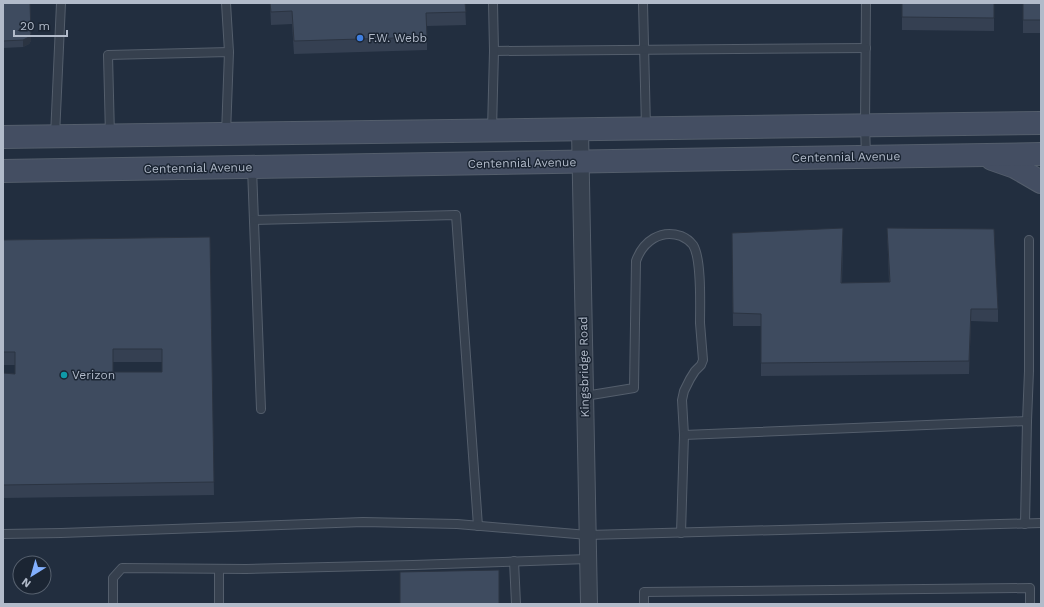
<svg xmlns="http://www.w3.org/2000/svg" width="1044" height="607" font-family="'Work Sans',sans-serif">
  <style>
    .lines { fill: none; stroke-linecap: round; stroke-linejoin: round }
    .service-casing { stroke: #545e6c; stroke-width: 10 }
    .minor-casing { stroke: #545e6c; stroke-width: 18 }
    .secondary-casing { stroke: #545e6c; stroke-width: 24 }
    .service { stroke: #36404e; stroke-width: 8 }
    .minor { stroke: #36404e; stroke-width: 16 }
    .secondary { stroke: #444e62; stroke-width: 22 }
    .wall { fill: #354052; fill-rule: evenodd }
    .shaded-wall { fill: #2b3442 }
    .building { fill: #3e4b5f; stroke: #2b3442; fill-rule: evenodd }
    .shop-dot { fill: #3f7fe0; stroke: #1b2533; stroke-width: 1.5 }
    .culture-dot { fill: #0f9aa8; stroke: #1b2533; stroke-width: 1.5 }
    .labels { text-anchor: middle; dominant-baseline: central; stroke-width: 3; stroke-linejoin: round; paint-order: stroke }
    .poi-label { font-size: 12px; fill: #b2bbca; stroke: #1b2533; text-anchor: start }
    .street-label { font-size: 12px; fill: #b2bbca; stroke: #1b2533 }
  </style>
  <rect width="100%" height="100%" fill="#222e3f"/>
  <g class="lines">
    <defs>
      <g id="service">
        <path d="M226,3L229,52"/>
        <path d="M643,3L646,128"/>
        <path d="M866,3L865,125L866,156"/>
        <path d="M494,51L866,48"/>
        <path d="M492,130L494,51L493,3"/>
        <path d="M55,136L61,3"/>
        <path d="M110,136L108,55L229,52L226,134"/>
        <path d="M252,168L261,409"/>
        <path d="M254,220L456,215L478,526"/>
        <path d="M585,396L634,388L636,261C643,241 661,229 681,236C686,238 689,240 693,245C702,259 700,306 700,323C701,336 702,348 703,360L701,365L695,371L690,379L684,391L682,400L684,435L681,533"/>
        <path d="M1027,421L1029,371V240"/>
        <path d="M684,435L1027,421L1025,524"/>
        <path d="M3,534L61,533L363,522L457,524L588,535L1041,523"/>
        <path d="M514,561L516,604"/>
        <path d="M219,569V604"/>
        <path d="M113,604V578L122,568L246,569L413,565L588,559"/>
        <path d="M644,604V592L1030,588V604"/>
      </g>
      <path id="minor" d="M580,130L589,604"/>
      <g id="secondary">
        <path d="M3,137L1041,123"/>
        <path d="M992,159L1015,167L1041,182"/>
        <path d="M3,171L1041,154"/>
      </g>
    </defs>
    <use href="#service" class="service-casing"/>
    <use href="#minor" class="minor-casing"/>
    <use href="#secondary" class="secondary-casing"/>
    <use href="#service" class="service"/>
    <use href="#minor" class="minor"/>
    <use href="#secondary" class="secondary"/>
  </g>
  <g class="wall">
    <path d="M3,3L31,41L29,44L23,47L3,48Z"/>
    <path d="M270,3H465L466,25L427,26V50L294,54L292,24L271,25Z"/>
    <path d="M902,3H994V31L902,30Z"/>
    <rect x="1023" y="3" width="18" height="30"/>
    <path d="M887,228L998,309V322L971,321L969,374L761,376V326H733L732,246L843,241L842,283L889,282Z"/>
    <path d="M210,237L214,495L3,498V373L15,374V365H3V240ZM113,362H162V372H113Z"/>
  </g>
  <g class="shaded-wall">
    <path d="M31,34V41L29,44L23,47V40Z"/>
    <path d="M971,309V321L969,374V361Z"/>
  </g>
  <g class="building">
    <path d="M3,3H30L31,34L29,37L23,40L3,41Z"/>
    <path d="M270,3H465L466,12L426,13L427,37L294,41L292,11L271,12Z"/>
    <path d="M902,3H994V18L902,17Z"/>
    <rect x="1023" y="3" width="18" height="17"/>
    <path d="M843,228L841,283L890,282L887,228L994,229L998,309H971L969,361L761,363V314L733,313L732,233Z"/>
    <path d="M210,237L214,482L3,485V373L15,374V352H3V240ZM113,349H162V372H113Z"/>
    <path d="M499,570V604H400V572Z"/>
  </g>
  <circle class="shop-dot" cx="360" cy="38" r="4"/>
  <circle class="culture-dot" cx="64" cy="375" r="4"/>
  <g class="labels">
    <g class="poi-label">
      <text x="368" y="38">F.W. Webb</text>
      <text x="72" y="375">Verizon</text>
    </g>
    <g class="street-label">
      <text transform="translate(846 157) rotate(-1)">Centennial Avenue</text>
      <text transform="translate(522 163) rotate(-1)">Centennial Avenue</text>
      <text transform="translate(198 168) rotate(-1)">Centennial Avenue</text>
      <text transform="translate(584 367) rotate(-91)">Kingsbridge Road</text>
    </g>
  </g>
  <rect width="1044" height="607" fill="none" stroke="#b2bbca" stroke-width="8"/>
  <g transform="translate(32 575) rotate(217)"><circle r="19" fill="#1b2533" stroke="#57616f"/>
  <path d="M0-3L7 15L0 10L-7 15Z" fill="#83b0fe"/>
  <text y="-6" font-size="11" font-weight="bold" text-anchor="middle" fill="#b2bbca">N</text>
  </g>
  <path d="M14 30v6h53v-6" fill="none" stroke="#b2bbca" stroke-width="2"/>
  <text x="20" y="30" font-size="12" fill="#b2bbca" stroke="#1b2533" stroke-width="3" paint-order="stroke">20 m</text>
</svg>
